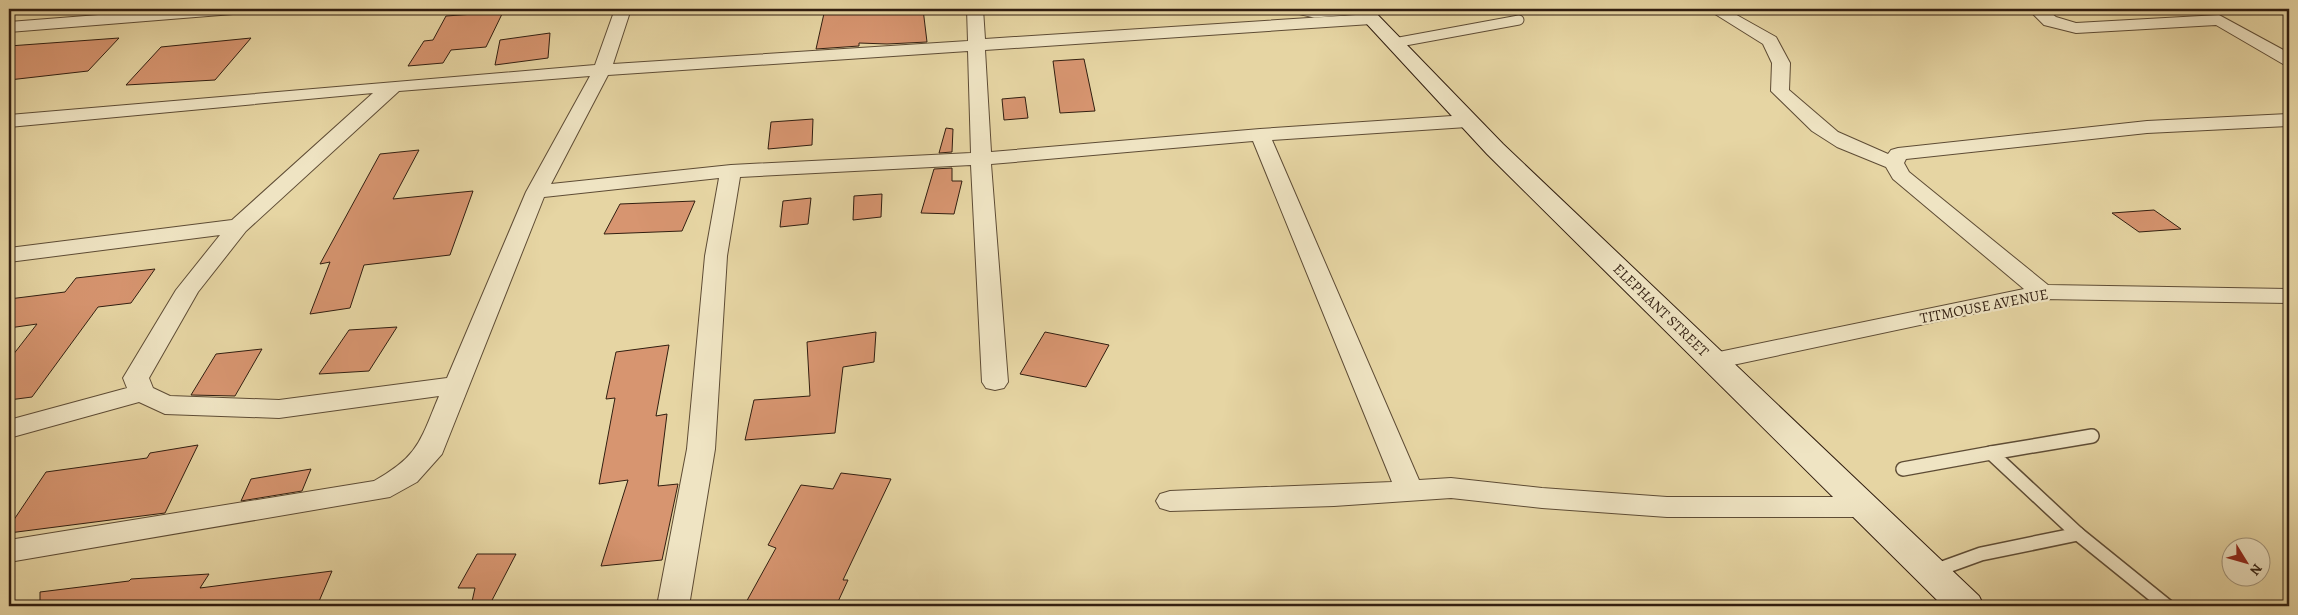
<svg xmlns="http://www.w3.org/2000/svg" width="2298" height="615" font-family="Alegreya,serif">
  <style>
    .building { fill: #d79570; stroke: #311e10 }
    .lines { fill: none; stroke-linecap: round; stroke-linejoin: round }
    .service-far1-casing { stroke: #5e4c35; stroke-width: 11 }
    .service-casing { stroke: #5e4c35; stroke-width: 16 }
    .minor-casing { stroke: #5e4c35; stroke-width: 2 }
    .secondary-casing { stroke: #311e10; stroke-width: 2 }
    .service-far1 { stroke: #efe4c3; stroke-width: 9 }
    .service { stroke: #efe4c3; stroke-width: 13 }
    .minor { fill: #efe4c3; fill-rule: evenodd }
    .secondary { fill: #efe4c3; fill-rule: evenodd }
    .labels { text-anchor: middle; dominant-baseline: central; stroke-width: 4.5; stroke-linejoin: round; paint-order: stroke }
    .street-label { font-size: 15px; fill: #311e10; stroke: #efe4c3 }
  </style>
  <rect width="100%" height="100%" fill="#e6d5a3"/>
  <filter id="stains"><feTurbulence type="fractalNoise" baseFrequency=".004" numOctaves="4"/><feColorMatrix values="0 0 0 0 .2 0 0 0 0 .09 0 0 0 0 .02 0 0 0 .5 -.17"/></filter>
  <radialGradient id="worn" r=".72"><stop offset=".6" stop-color="#630" stop-opacity="0"/><stop offset="1" stop-color="#630" stop-opacity=".3"/></radialGradient>
  <g class="building">
    <path d="M825,9H923L927,42L887,44L859,43V46L816,49Z"/>
    <path d="M503,12L486,47L451,50L443,63L408,66L424,41L433,40L446,16Z"/>
    <path d="M550,33L548,58L495,65L500,40Z"/>
    <path d="M119,38L88,71L9,80V46Z"/>
    <path d="M251,38L215,80L126,85L161,47Z"/>
    <path d="M1084,59L1095,111L1060,113L1053,61Z"/>
    <path d="M1025,97L1028,118L1004,120L1002,99Z"/>
    <path d="M813,119L812,145L768,149L771,122Z"/>
    <path d="M946,128L953,129L952,152L939,153Z"/>
    <path d="M419,150L393,199L473,191L450,255L364,265L350,308L310,314L330,262L320,264L380,154Z"/>
    <path d="M952,168V181H962L954,214L921,213L934,169Z"/>
    <path d="M882,194L881,217L853,220L854,196Z"/>
    <path d="M811,198L808,224L780,227L783,201Z"/>
    <path d="M695,201L682,231L604,234L620,204Z"/>
    <path d="M2154,210L2181,229L2139,232L2112,213Z"/>
    <path d="M155,269L131,303L98,307L32,397L9,400V360L37,324L9,328V299L65,292L76,278Z"/>
    <path d="M397,327L369,371L319,374L349,330Z"/>
    <path d="M876,332L874,362L843,367L835,433L745,440L754,400L810,396L807,342Z"/>
    <path d="M1045,332L1109,345L1086,387L1020,374Z"/>
    <path d="M669,345L656,416L667,414L658,486L678,484L662,560L601,566L628,480L599,484L615,398L606,399L616,352Z"/>
    <path d="M262,349L235,396L191,395L216,354Z"/>
    <path d="M198,445L165,513L9,533V527L46,472L147,458L150,453Z"/>
    <path d="M311,469L302,491L241,501L251,479Z"/>
    <path d="M841,473L891,479L843,580H848L836,606H744L776,548L768,545L801,485L833,489Z"/>
    <path d="M477,554H516L489,606H471L475,588H458Z"/>
    <path d="M332,571L317,606H40V592L129,581L131,579L209,574L200,588Z"/>
  </g>
  <g class="lines">
    <defs>
      <g id="service-far1">
        <path d="M1297,9L1315,13L1362,9"/>
        <path d="M1394,43L1519,20"/>
      </g>
      <g id="service">
        <path d="M2092,436L1991,453L2078,534L2167,606"/>
        <path d="M1903,469L1991,453"/>
        <path d="M1934,571L1981,554L2078,534"/>
      </g>
      <g id="minor">
        <path d="M175,9H241L233,14L9,32V22Z"/>
        <path d="M615,9H631L613,64L968,41L967,9H983L985,39L1371,14L1377,16L1379,19L1377,22L1371,24L985,50L991,152L1260,129L1467,115L1474,117L1477,121L1474,125L1467,127L1272,140L1419,480L1451,478L1542,488L1667,497H1862L1872,500L1876,507L1872,514L1862,517H1667L1542,508L1451,498L1334,506L1170,511L1160,508L1156,501L1160,494L1170,491L1392,482L1253,141L991,164L1008,382L1004,388L995,390L986,388L982,382L971,165L740,177L727,256L715,449L689,606H657L687,449L705,256L719,178L544,197L442,454L417,482L390,497L9,562V540L374,481C419,456 420,441 439,396L279,418L165,414L139,402L9,438V420L127,388L123,378L176,290L220,235L9,262V248L232,220L373,93L9,127V115L595,65ZM968,51L971,153L731,165L551,184L608,75ZM590,76L526,192L447,378L279,400L170,396L153,388L149,378L198,292L246,231L399,91Z"/>
        <path d="M1707,9H1726L1776,37L1790,63L1789,90L1838,132L1888,154L1891,150L1898,148L2147,121L2289,114V126L2147,133L1906,159L1904,163L1909,172L2048,285L2289,289V303L2042,299L1714,369L1705,367L1701,361L1705,355L1714,353L2024,289L1893,179L1886,167L1837,147L1812,131L1771,91L1772,63L1763,44Z"/>
        <path d="M2028,9H2046L2056,17L2076,23L2219,15L2289,53V65L2283,64L2216,25L2076,33L2044,25Z"/>
      </g>
      <path id="secondary" d="M1353,9H1372L1503,144L1979,596L1984,606H1943L1487,154Z"/>
    </defs>
    <use href="#service-far1" class="service-far1-casing"/>
    <use href="#service" class="service-casing"/>
    <use href="#minor" class="minor-casing"/>
    <use href="#secondary" class="secondary-casing"/>
    <use href="#service-far1" class="service-far1"/>
    <use href="#service" class="service"/>
    <use href="#minor" class="minor"/>
    <use href="#secondary" class="secondary"/>
  </g>
  <g class="labels">
    <g class="street-label">
      <text transform="translate(1984 306) rotate(-11)">TITMOUSE AVENUE</text>
      <text transform="translate(1661 310) rotate(44)">ELEPHANT STREET</text>
    </g>
  </g>
  <rect width="2298" height="615" fill="none" stroke="#e6d5a3" stroke-width="30"/>
  <rect x="10" y="10" width="2278" height="595" fill="none" stroke="#311e10" stroke-width="2.5"/>
  <rect x="15" y="15" width="2268" height="585" fill="none" stroke="#311e10"/>
  <g transform="translate(2246 562) rotate(127)"><circle r="24" fill="#efe4c3" stroke="#a3957b"/>
  <path d="M0-4L9 19L0 12L-9 19Z" fill="#8f2418"/>
  <text y="-8" font-size="14" font-weight="bold" text-anchor="middle" fill="#311e10">N</text>
  </g>
  <rect width="100%" height="100%" filter="url(#stains)"/>
  <rect width="100%" height="100%" fill="url(#worn)"/>
</svg>
